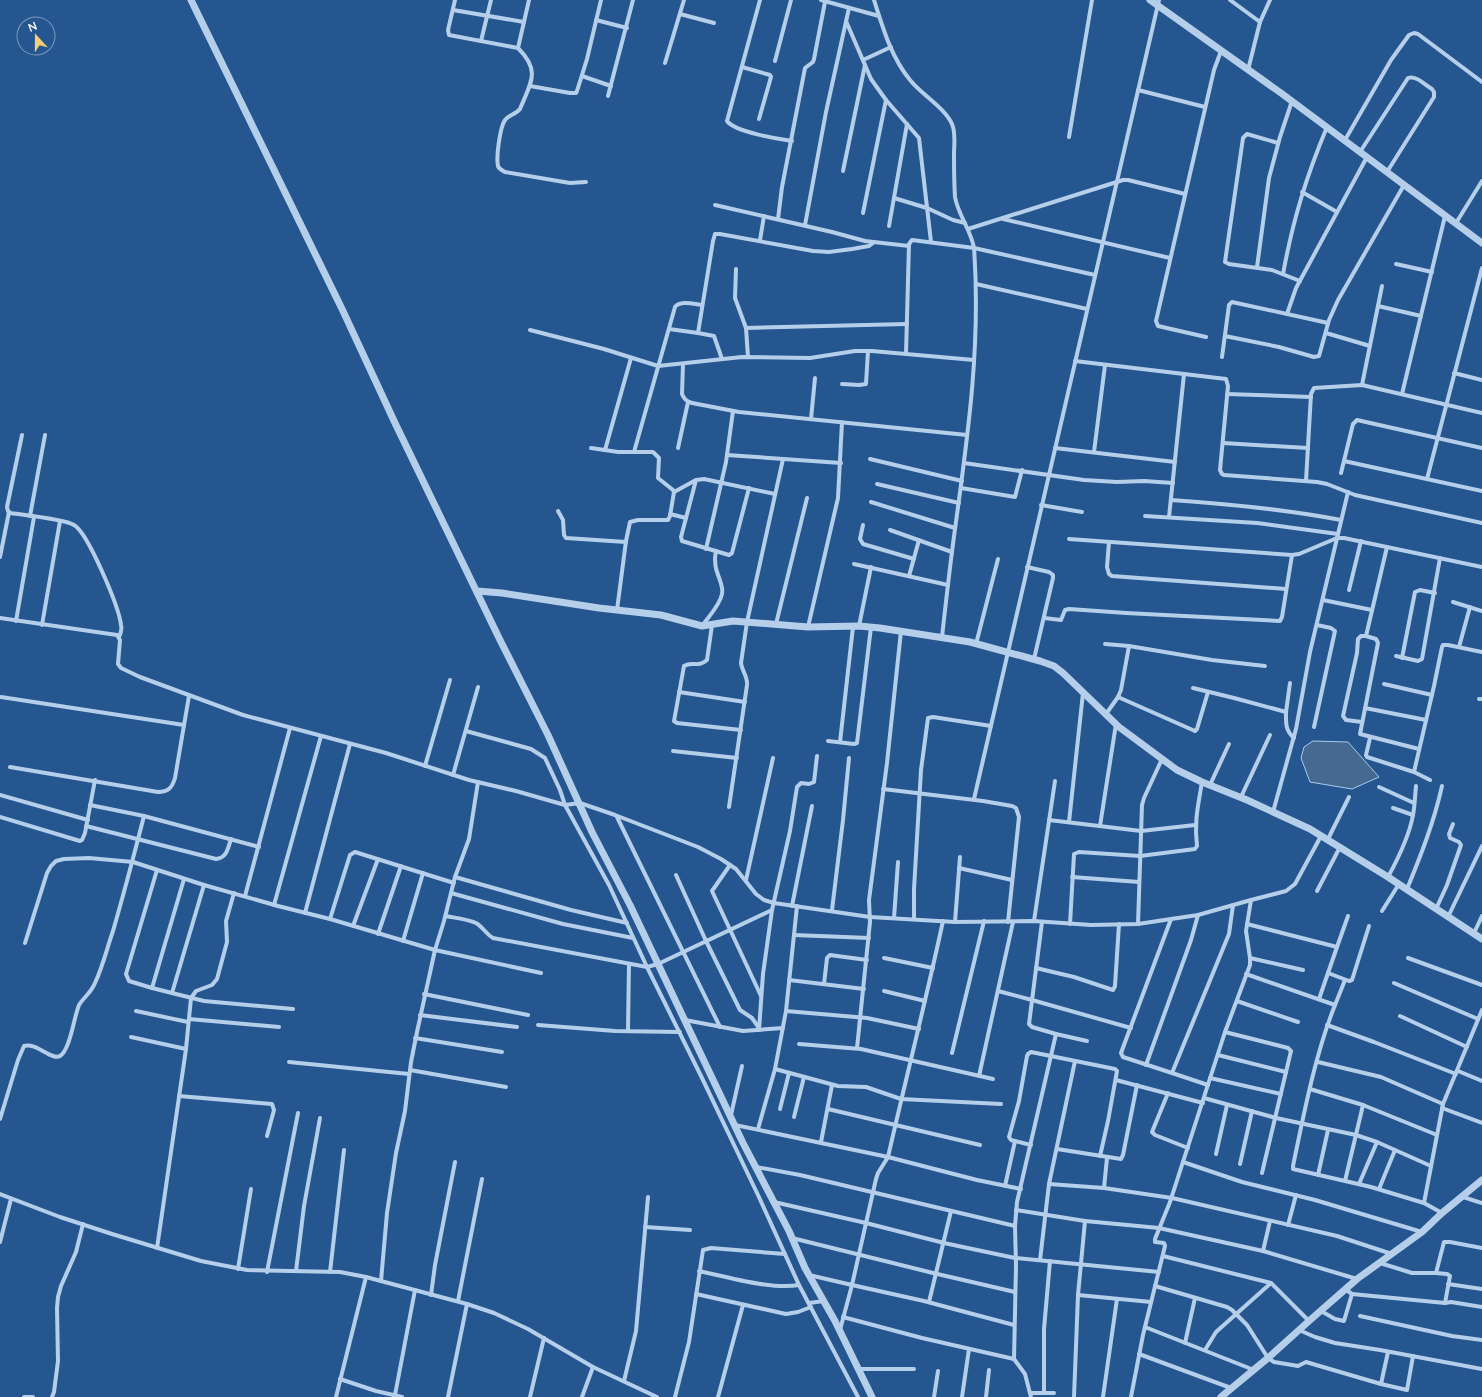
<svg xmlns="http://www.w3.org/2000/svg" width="1482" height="1397" font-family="Lato,sans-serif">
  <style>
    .water { fill: #456990; stroke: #a9caec }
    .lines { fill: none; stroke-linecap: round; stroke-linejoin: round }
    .minor { stroke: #b5cfeb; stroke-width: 4 }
    .tertiary { stroke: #b5cfeb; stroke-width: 7 }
  </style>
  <rect width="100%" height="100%" fill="#25568f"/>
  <path class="water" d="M1313,741L1348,742L1379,777L1352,789L1310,782L1301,758L1304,747Z"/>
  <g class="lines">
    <g class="minor">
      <path d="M455,0L448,30L449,35L518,48"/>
      <path d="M529,0L518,48C541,71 531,82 520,109C516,114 509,115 505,120C500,127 496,157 498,166C499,169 502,170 505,172L570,183L586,182"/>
      <path d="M760,0L727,121C735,132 778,139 792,141"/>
      <path d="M821,0L879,16"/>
      <path d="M874,0C883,28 891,57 910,80C922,95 944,107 952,124C956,133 954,145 954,154C954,168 954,182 955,197C958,215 971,230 974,248C981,344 968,435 955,529C950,565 946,601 942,637"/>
      <path d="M1230,0L1260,22"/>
      <path d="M453,10L524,22"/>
      <path d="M680,14L714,23"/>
      <path d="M596,20L627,28"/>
      <path d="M846,21L871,79L886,100L919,138L931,242"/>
      <path d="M481,41L491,0"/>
      <path d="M863,60L891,47"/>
      <path d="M775,61L791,0"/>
      <path d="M665,63L684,0"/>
      <path d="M742,67L770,75L771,77L759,119"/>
      <path d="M1248,70L1260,22L1270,0"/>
      <path d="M582,76L611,86"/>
      <path d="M530,86L570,93H576L577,91L587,59L601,0"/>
      <path d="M1138,90L1205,107"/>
      <path d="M608,96L633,0"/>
      <path d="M1069,137L1092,0"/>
      <path d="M1345,140L1391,60L1409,35L1414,33L1418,34L1482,82"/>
      <path d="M1278,143L1247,134L1243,138L1225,262L1229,264L1272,270L1300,281"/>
      <path d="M1360,152L1408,78C1416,75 1425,85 1432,89L1434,92V97L1387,172"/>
      <path d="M843,171L865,65"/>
      <path d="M1302,192L1337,212"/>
      <path d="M894,198L927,208L953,220L965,223"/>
      <path d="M715,205L832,232L865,241L909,246"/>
      <path d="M863,213L886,100"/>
      <path d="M778,219L782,187L805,68L813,62L814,59L825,2"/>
      <path d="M1003,219L1170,258"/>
      <path d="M1456,223L1482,181"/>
      <path d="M805,225L826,112L849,8"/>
      <path d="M889,226L907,124"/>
      <path d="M968,229L1123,180H1128L1185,194"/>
      <path d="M760,240L764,216"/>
      <path d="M1396,264L1432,272"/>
      <path d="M1257,267L1269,178L1280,137L1292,101"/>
      <path d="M736,269L735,298L746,328L748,357"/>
      <path d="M1283,274C1293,220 1306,177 1327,127"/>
      <path d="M976,284L1087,309"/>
      <path d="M1378,306L1421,316"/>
      <path d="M1287,314L1296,288L1367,157"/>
      <path d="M746,328L907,324"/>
      <path d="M669,329L698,333"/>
      <path d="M530,330L604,349L658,366L742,357L810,358L855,351H872L974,360"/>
      <path d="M1326,333L1370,346"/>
      <path d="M1225,336L1279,347L1314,357L1319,356L1329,320L1338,300L1404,185"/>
      <path d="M1206,337L1158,326L1156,321L1214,70L1221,51"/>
      <path d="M906,354L909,244L912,240L974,248L1095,275"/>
      <path d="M1222,357L1229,305L1232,302L1328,323"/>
      <path d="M722,359L714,336L698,333L713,241L715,234H720L813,251L829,252L852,249L869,246L873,243"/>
      <path d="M1075,361L1226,379L1228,386L1220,470L1222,474L1224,475L1317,482L1327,484L1355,495L1482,523"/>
      <path d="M683,364L682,394C684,399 686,401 692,403L739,412L967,435"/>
      <path d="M1454,373L1482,380"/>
      <path d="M842,384L859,385L866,384L868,351"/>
      <path d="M1362,385L1382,286"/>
      <path d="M1227,394L1311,397"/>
      <path d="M1402,394L1445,216"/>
      <path d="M811,419L815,378"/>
      <path d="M22,435L7,507L8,511L10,513C24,515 64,519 74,525C88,533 119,607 121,625C122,629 121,633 119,637"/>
      <path d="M1223,443L1308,448"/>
      <path d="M591,448L618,452H653L659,458L658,478L673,490L674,492L670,516L668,520H638L630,522L626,541L617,610"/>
      <path d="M678,448L688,402"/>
      <path d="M1055,448L1175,462"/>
      <path d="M605,450L631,358"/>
      <path d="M634,452L675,307C680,300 694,304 702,305"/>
      <path d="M1094,452L1105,365"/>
      <path d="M727,455L841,463"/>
      <path d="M870,459L962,481"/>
      <path d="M1344,461L1482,491"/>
      <path d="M964,463L1084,480L1117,482L1144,481L1173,483"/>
      <path d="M1341,473L1353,424L1357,420L1482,448"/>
      <path d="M1427,479L1482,268"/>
      <path d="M696,480L681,537L682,541L729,555L732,553L749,488"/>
      <path d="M1306,481L1311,394L1314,388L1362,385L1482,413"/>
      <path d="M877,484L959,503"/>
      <path d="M961,488L1015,497L1022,470"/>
      <path d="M674,492L696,480L704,479L775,494"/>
      <path d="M1171,500C1228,504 1285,509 1341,520"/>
      <path d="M871,502L955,528"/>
      <path d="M1041,505L1082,512"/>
      <path d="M558,511L563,520L564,535L566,538L626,542"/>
      <path d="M670,514L686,518"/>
      <path d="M30,516L45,435"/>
      <path d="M1145,516L1257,523L1338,534"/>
      <path d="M1169,517L1184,374"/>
      <path d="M863,525L860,539L863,544L914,559"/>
      <path d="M890,530L952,552"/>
      <path d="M1069,539L1292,555L1299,554L1337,538H1344L1482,567"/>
      <path d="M1109,542L1107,567L1109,574L1112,576L1286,589"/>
      <path d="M1387,547L1366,636L1376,639L1378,643L1360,734L1419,749"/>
      <path d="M706,549L726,462L733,411"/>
      <path d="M0,557L9,512"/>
      <path d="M854,564L948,585"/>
      <path d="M1027,567L1049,572L1053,575V578L1034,659"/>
      <path d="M909,576L919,540"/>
      <path d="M1349,590L1361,541"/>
      <path d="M1323,600L1372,610"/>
      <path d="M1453,602L1482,611"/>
      <path d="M0,618L117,635L120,640L118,664L121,668L140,677L243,715L386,753L469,780L516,791L565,805L580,803L615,815L698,847L721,859L736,869L756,894L764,900L774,903L870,917L955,922L1034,921L1091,925L1138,924L1171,919L1198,915L1251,900L1286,891L1295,884L1321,836"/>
      <path d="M1044,618L1061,620L1065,610L1069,609L1126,613L1280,621L1282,617L1292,555"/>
      <path d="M16,621L34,517"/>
      <path d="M776,624L807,498"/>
      <path d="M42,625L60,521"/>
      <path d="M712,625L707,660C698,668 692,661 684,666L674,721L677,723L741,730"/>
      <path d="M702,626C709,616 720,605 722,594C725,583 711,570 716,551"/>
      <path d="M859,626L871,567"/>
      <path d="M808,627L838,498L842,422"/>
      <path d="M976,644L998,559"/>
      <path d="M1105,644L1129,646L1212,660L1265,666"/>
      <path d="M1459,647L1470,607"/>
      <path d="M1396,656L1418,661L1422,659L1440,558"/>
      <path d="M1402,658L1415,592L1420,590L1435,593"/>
      <path d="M1384,684L1432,695"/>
      <path d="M1193,688L1234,698L1286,712C1286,723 1285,730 1294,738"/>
      <path d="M679,692L745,702"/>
      <path d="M1,697L184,725"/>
      <path d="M1118,697L1195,731L1197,729L1208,692"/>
      <path d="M1479,699H1482"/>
      <path d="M1365,708L1426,720"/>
      <path d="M1286,712L1290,683"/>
      <path d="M1106,714L1118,697L1121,690L1129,646"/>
      <path d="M1362,722L1346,720L1343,716L1357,653L1358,639L1361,636H1366"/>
      <path d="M1314,727L1335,631L1331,628L1317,625"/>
      <path d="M466,731L531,749L545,758L560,790L565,805L609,885L647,967L702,1078L758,1195L799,1285L858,1397"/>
      <path d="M1370,738L1366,755L1367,757L1414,772L1430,780"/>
      <path d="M828,741L854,744L857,743L871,627"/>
      <path d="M840,742L853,627"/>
      <path d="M673,751L737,758"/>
      <path d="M425,766L450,680"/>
      <path d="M10,767L158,792C168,792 172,788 175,778L189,696"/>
      <path d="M1414,772L1434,686L1442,647L1443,645H1448L1482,652"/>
      <path d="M453,775L478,687"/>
      <path d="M1210,785L1229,744"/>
      <path d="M1379,787L1414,803"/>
      <path d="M883,789L983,801L1012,806L1016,808L1019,817L1008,922"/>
      <path d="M0,795L88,820"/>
      <path d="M1241,797L1270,735"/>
      <path d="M974,799L1159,0"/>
      <path d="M90,805L144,816L259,847"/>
      <path d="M729,807L747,685C748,677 742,671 741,663L747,622L783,459"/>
      <path d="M1393,808L1413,815"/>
      <path d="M1273,812L1296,729L1310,652L1348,492"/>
      <path d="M0,817L80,841L82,840L85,833L95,780"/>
      <path d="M617,817L720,1027"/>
      <path d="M1049,820L1141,831L1195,825"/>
      <path d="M1069,822L1083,693"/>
      <path d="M86,826L216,859C227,858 228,848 231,839"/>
      <path d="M1100,826L1116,724"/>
      <path d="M1328,839L1349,797"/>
      <path d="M730,865L712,891L761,996"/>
      <path d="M959,868L1012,880"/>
      <path d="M157,870L126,974L129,981L152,988L204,1001L293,1009"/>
      <path d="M676,875L706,941L740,1010L752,1018L759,1028"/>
      <path d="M455,877L571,910L627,923"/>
      <path d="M1072,877L1139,882"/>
      <path d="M1388,877C1399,857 1409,837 1413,815C1415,805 1415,795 1416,786"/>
      <path d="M746,880L773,758"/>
      <path d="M1407,889C1421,855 1434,822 1442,786"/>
      <path d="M1317,891L1340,847"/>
      <path d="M451,893L563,924L633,938"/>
      <path d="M245,896L290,728"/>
      <path d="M274,905L321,736"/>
      <path d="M792,906L812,806"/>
      <path d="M1436,909L1447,885L1461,845L1459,842L1450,838L1449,834L1453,824"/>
      <path d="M832,910L843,820L849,758"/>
      <path d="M1382,911L1399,884"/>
      <path d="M305,913L350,744"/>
      <path d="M446,916C455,918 467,919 476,923C483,927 486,934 493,938L647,967L658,964L772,910"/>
      <path d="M1448,917L1482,846"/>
      <path d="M894,918L898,862"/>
      <path d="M330,919L350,855L355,852L454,883"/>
      <path d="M914,919V889L921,770L928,718L933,717L991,726"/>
      <path d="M1171,919L1121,1053L1123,1057L1172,1073"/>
      <path d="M943,921C926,1000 906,1078 888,1157L977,1180L1021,1189"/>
      <path d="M1034,921L1055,781"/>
      <path d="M955,922L960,857"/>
      <path d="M1070,924L1074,854L1079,852L1140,856L1195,849L1197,846C1194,822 1198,806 1202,782"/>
      <path d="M1138,924L1142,805L1144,798L1162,759"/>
      <path d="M1247,924L1337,947L1319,999"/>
      <path d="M353,926L378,859"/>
      <path d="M1474,933L1482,916"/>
      <path d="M378,934L401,866"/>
      <path d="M794,935L869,938"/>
      <path d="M403,941L423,873"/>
      <path d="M25,943L47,873L51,866L56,861L64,859L89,858L133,862L204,885L278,906L330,919L435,950L541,973"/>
      <path d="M1337,947L1348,916"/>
      <path d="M884,958L933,968"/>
      <path d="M1250,958L1303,970"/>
      <path d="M1408,958L1482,985"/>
      <path d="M1036,968L1074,977L1113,990L1115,986L1119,924"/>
      <path d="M1328,973L1349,981L1352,980L1369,926"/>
      <path d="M1246,974L1335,1005C1315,1055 1304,1113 1293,1166V1169L1371,1187L1424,1203"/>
      <path d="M789,980L864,989"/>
      <path d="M1394,983L1478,1019"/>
      <path d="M824,984L827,958L830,955L867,960"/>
      <path d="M152,988L184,879"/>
      <path d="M884,991L925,1001"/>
      <path d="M998,991L1032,1000L1131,1028"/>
      <path d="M172,993L204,885"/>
      <path d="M424,994L528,1015"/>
      <path d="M1237,1001L1298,1022"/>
      <path d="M1335,1005L1345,980"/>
      <path d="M136,1011L188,1022"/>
      <path d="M786,1011L867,1018L919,1029"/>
      <path d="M420,1015L517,1027"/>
      <path d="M1400,1016L1467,1047"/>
      <path d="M189,1019L279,1027"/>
      <path d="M685,1020L743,1031L783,1028"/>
      <path d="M538,1025L615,1031L680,1032"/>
      <path d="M1327,1025L1374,1042L1456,1074"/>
      <path d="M759,1030L763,974L772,910L790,831L797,787L801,783L809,784L814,782L817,756"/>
      <path d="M628,1031L629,964"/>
      <path d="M1225,1032L1288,1048L1291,1051L1262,1173"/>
      <path d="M1056,1034L1087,1041"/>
      <path d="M131,1037L186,1049"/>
      <path d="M415,1038L502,1052"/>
      <path d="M799,1044L861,1049L993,1079"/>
      <path d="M857,1048L870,922L869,900L887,763L901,631"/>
      <path d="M952,1053L984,921"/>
      <path d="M1218,1055L1286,1072"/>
      <path d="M289,1062L409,1074"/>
      <path d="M1318,1062L1381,1077L1443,1104"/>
      <path d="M1146,1065L1191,940L1198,915"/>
      <path d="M775,1069L838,1086L866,1087L901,1099L1001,1104"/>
      <path d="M410,1070L506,1087"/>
      <path d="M1458,1071L1482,1081"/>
      <path d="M979,1076L1013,922"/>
      <path d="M1210,1078L1281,1094"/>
      <path d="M1116,1080L1203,1103"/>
      <path d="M1208,1085L1172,1073L1229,934L1233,905"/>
      <path d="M1310,1089L1363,1105L1437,1135"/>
      <path d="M1168,1093L1152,1132L1155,1135L1188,1148"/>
      <path d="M179,1096L272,1104L274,1110L267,1136"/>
      <path d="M1204,1098L1276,1118L1356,1135L1377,1142L1431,1166"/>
      <path d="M1442,1108L1482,1123"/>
      <path d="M780,1109L789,1073"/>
      <path d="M828,1109L980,1145"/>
      <path d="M731,1115L742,1066"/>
      <path d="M794,1117L804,1077"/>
      <path d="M0,1119L18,1060L24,1046C36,1042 52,1061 60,1056C70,1050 74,1017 79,1005C83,998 91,993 95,983C103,966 107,948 113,931C124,893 134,855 144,816"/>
      <path d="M735,1125L888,1157L878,1173L876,1179L852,1285L809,1275"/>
      <path d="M758,1129L775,1069L786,1011L797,906"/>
      <path d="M821,1142L832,1085"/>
      <path d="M1031,1145L1011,1140L1009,1137L1019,1101L1027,1056L1028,1054L1031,1052L1115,1069L1117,1071L1108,1121L1100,1156"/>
      <path d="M1057,1149L1121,1159L1123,1155L1137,1085"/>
      <path d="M1216,1154L1227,1105"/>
      <path d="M1183,1162L1242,1182L1315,1200L1422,1232"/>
      <path d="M1240,1164L1252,1111"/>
      <path d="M756,1167L800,1175L1015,1226"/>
      <path d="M1318,1175L1328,1130"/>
      <path d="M1345,1181L1363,1105"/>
      <path d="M1049,1184L1104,1188L1172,1198L1337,1236L1392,1254"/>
      <path d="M1359,1184L1377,1142"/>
      <path d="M1005,1186L1015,1141"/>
      <path d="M1104,1188L1107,1158"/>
      <path d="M1379,1189L1395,1150"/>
      <path d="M0,1194L60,1217L112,1234L201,1261L247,1270L340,1272L366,1277L467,1304L494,1313L528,1329L593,1367L657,1397"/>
      <path d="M1463,1197L1482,1203"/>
      <path d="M774,1202L866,1223L944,1243L1015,1258L1159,1272"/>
      <path d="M1016,1210L1085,1221L1159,1228L1263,1251L1357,1279"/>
      <path d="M1442,1213L1424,1203L1443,1104L1482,1010"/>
      <path d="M1288,1225L1296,1195"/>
      <path d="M645,1227L690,1230"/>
      <path d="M792,1238L933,1273L1015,1292"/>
      <path d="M0,1242L11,1199"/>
      <path d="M157,1248L186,1049L191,998L196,991L212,985L217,979L227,942L226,921L234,893"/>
      <path d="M1263,1251L1270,1221"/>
      <path d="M1163,1256L1271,1283L1309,1321"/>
      <path d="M1040,1260L1049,1184L1075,1061"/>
      <path d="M1380,1263L1412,1273H1436L1444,1242H1450L1482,1248"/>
      <path d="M238,1269L251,1189"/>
      <path d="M296,1271L304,1206L320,1118"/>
      <path d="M699,1271C727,1277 772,1290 799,1285"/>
      <path d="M267,1272L298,1113"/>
      <path d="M330,1272L344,1150"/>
      <path d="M381,1281L387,1213L396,1153L405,1111L411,1062L417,1032L435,950L444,921L455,877L469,839L478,782"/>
      <path d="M1448,1284L1482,1289"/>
      <path d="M1155,1286L1227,1307L1232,1310L1247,1325L1268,1358L1274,1362L1298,1366L1306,1362L1381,1384L1388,1352"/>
      <path d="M696,1294L786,1314L798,1312L811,1307"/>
      <path d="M1352,1294L1445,1303L1450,1276L1447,1274L1436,1273"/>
      <path d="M431,1295L435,1265L455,1162"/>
      <path d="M1078,1295L1151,1302"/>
      <path d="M458,1301L482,1179"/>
      <path d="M929,1302L951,1211"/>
      <path d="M809,1303L824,1301"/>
      <path d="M1445,1303L1451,1302L1482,1307"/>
      <path d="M1321,1311L1335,1319L1344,1321L1352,1294L1345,1289"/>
      <path d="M1360,1316L1452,1336L1482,1340"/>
      <path d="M843,1317L922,1338L1014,1359"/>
      <path d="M1145,1327L1254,1370"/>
      <path d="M840,1330L852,1285L924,1301L1014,1325"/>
      <path d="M1299,1330L1315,1337L1335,1343L1380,1350L1482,1369"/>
      <path d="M1185,1343L1195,1298"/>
      <path d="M1205,1350L1216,1332L1271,1283"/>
      <path d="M1139,1354L1231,1388"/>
      <path d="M858,1369H914"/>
      <path d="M340,1379L376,1391L402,1397"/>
      <path d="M624,1381L636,1331L648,1197"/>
      <path d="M1381,1384L1407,1390L1413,1356"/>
      <path d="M1030,1393H1054"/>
      <path d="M1044,1393V1329L1050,1261"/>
      <path d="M395,1395L415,1290"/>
      <path d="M24,1397H33"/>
      <path d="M52,1397L54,1392L58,1361L57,1308L58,1297L61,1286L76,1252L83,1224"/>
      <path d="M336,1397L366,1277"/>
      <path d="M448,1397L467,1304"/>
      <path d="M530,1397L544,1338"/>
      <path d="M582,1397L593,1367"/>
      <path d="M675,1397L689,1342L703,1250L711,1248L785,1254"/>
      <path d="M718,1397L743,1305"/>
      <path d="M934,1397L938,1371"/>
      <path d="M962,1397L969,1349"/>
      <path d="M986,1397L989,1370"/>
      <path d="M1031,1397L1025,1374L1014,1359L1016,1266L1015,1226L1017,1202L1056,1034L1032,1027L1029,1024L1042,922"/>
      <path d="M1074,1397L1078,1295L1085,1221"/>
      <path d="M1103,1397L1117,1299"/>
      <path d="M1131,1397L1143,1335L1165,1246L1164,1243L1155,1242V1239L1170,1202L1225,1032L1250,965V958L1246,931L1251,900"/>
    </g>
    <g class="tertiary">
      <path d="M191,0L343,311L395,423L500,640L548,735L592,832L630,905L743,1143L789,1231L805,1268L835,1321L872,1397"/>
      <path d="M1150,0L1281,93L1482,243"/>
      <path d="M477,591L502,593L599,608L661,615L702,626L733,621L808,627L859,626L880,628L970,642L1040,661L1054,666L1063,673L1119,727L1177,770L1202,782L1247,800L1310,829L1388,877L1482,939"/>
      <path d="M1221,1397L1268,1358L1309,1321L1357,1279L1422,1232L1442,1213L1482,1180"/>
    </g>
  </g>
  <g transform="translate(36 36) rotate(339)"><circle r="19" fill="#25568f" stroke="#7c9abc"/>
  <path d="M0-3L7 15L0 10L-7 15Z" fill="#f5cd79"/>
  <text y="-6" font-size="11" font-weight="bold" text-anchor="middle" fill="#ffffff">N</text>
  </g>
</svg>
